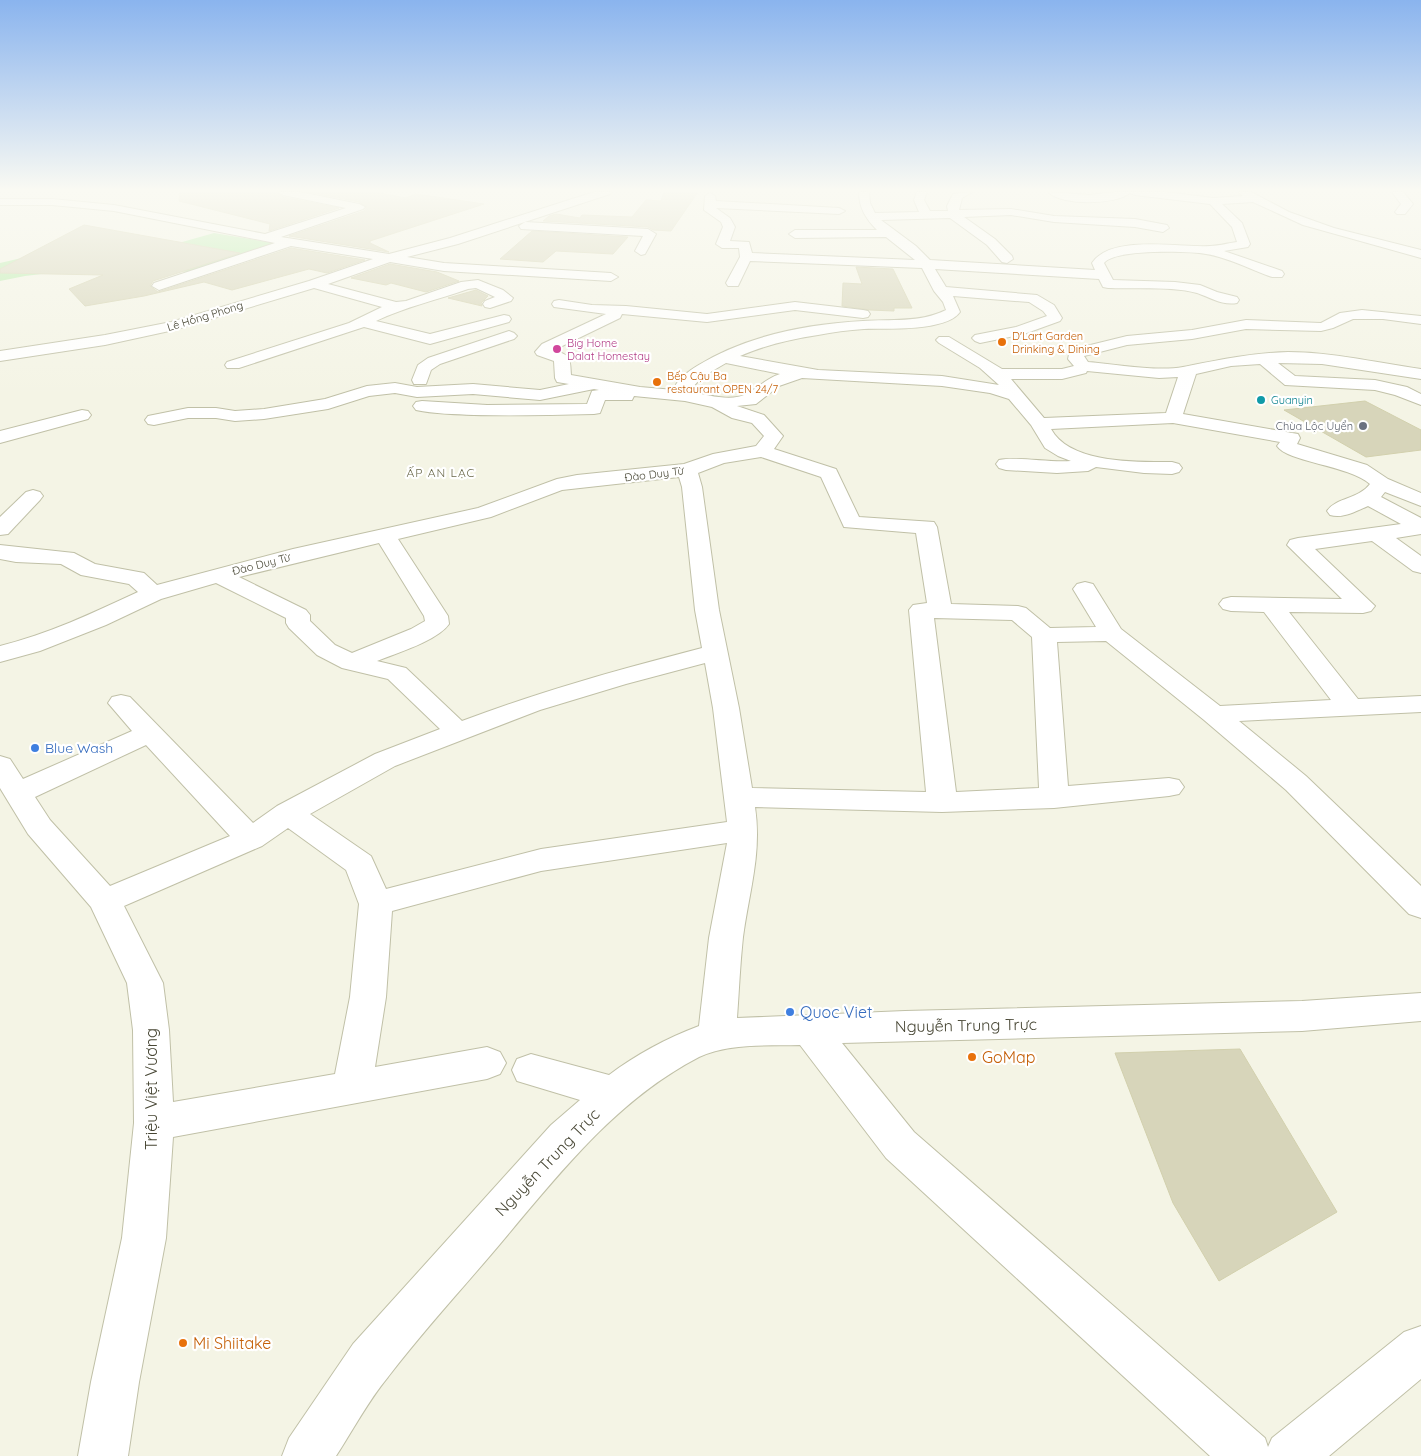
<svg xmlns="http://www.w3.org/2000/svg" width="1421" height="1456" font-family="Quicksand,sans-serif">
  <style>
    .green { fill: #b9ecab }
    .building { fill: #d7d5ba; stroke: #d2d0ad }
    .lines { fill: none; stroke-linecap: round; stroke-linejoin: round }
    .minor-casing { stroke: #c0c0a7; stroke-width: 2 }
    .minor { fill: #fff; fill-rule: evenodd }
    .food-dot { fill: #e8710a; stroke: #fff; stroke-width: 2 }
    .hotel-dot { fill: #d1479c; stroke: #fff; stroke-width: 2 }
    .culture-dot { fill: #0f9aa8; stroke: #fff; stroke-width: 2 }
    .worship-dot { fill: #6b7280; stroke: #fff; stroke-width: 2 }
    .shop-dot { fill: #3f7fe0; stroke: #fff; stroke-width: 2 }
    .labels { text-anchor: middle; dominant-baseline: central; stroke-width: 4.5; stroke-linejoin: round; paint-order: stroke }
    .far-street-label { font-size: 11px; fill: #474634; stroke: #fff }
    .far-food-label { font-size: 11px; fill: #c56008; stroke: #fff; text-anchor: start }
    .far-hotel-label { font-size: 11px; fill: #b23c85; stroke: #fff; text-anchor: start }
    .far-culture-label { font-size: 11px; fill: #0d838f; stroke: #fff; text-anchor: start }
    .far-worship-label { font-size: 11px; fill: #5b616d; stroke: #fff; text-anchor: end }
    .far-neighbourhood-label { font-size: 12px; letter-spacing: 1px; fill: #6b694b; stroke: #fff }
    .shop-label { font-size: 14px; fill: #366cbe; stroke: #fff; text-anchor: start }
    .near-shop-label { font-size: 16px; fill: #366cbe; stroke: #fff; text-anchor: start }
    .near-street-label { font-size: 16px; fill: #474634; stroke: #fff }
    .near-food-label { font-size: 16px; fill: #c56008; stroke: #fff; text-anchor: start }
  </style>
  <rect width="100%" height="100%" fill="#f4f4e5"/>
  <path class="green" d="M214,233L274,243L187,272L161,268L114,265L25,276L0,281V263L65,248L122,259Z"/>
  <g class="building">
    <path d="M180,192H276L283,197L339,208L269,231L270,224L179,201Z"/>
    <path d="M310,192H375L405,198L416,194L484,204L370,241V243L389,252L289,236L364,211L367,207L359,202Z"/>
    <path d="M664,192H698L671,231L653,230L648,227L543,221L549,216L556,214L580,218L582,215L632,217L646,200L661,201Z"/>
    <path d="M84,225L240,253L153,281L150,286L158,292L291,248L365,260L327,273L309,269L232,290L204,282L144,296L85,306L69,289L103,275L0,273V269Z"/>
    <path d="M532,231L628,237L613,254L556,251L543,262L500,259Z"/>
    <path d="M390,264L437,272L459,281L426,292L391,283L386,285L351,278Z"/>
    <path d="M856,267L893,269L912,308H894V311L870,310L842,306L843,283L862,284Z"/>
    <path d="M476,290L488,296L481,303L482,306L448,298Z"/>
    <path d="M1365,401L1421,430V450L1366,457L1284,410Z"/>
    <path d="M1240,1049L1337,1212L1219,1281L1173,1203L1115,1053Z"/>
  </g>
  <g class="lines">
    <defs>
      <g id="minor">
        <path d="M278,192H300L359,204L365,207L363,209L281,237L389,254L450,238L594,192H611L610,194L458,244L407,257L444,263L611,273L618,277L611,281L444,271L390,262L328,284L396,302L406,301L461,282L478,280L503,290L513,298L511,301L490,308L485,307L483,304L485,301L495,297L476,288L468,289C437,300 405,307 376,321L430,334L504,315L509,316L511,319L509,322L430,344L364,327L239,368H227L225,365L227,362L349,323L382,307L314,288L174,330L105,345L0,361V351L105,335L171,322L309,281L373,259L291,246L159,290L152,286L154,283L275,243L114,211L52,205H0V199H52L114,205L265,234L346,208L283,195Z"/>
        <path d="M859,192H869L870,203L875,213L919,212L914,200L917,192H927L924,200L930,211H948L947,206L953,194L972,192L962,198L959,210L1011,209L1054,216L1135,219L1167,225L1169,228L1163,232L1135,227L1054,222L1011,215L964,217L995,239L1012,256L1013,259L1007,263L1002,262L987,245L950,218L881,220L916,246L930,260L1095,270L1092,263C1111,234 1180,248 1210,246C1219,246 1228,243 1237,242L1232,227L1210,204L1135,195L1130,193C1115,205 1062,206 1048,192L1089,195L1114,192H1165L1213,198L1243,196L1238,192H1251L1289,212L1334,228L1421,250V258L1303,225L1253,202L1222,204L1242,223L1250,244L1248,247L1224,251L1282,271L1284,274L1282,277H1272C1252,270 1227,257 1206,254C1189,251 1114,249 1104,263L1113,280L1175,282L1200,285L1217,292L1237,297L1239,300L1237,303C1223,306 1209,297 1197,293C1174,286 1133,289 1108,288L1103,287L1099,279L935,269L946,287L1037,295L1054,305L1062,318L1060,321L1024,334L980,343L975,341L972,338L975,335L1016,327L1047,316L1043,311L1029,302L953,296L960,312C946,332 886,328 864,329C849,330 833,332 818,335C792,339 765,345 740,356L818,370L942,376L999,385L980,368L939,343L936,340L939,337H949L1002,369H1062L1074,366L1068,359L1070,350L1127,336L1192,330L1246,320L1321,323L1340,313L1362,310L1421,316V324L1383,319H1353L1333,328L1321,331L1246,329L1192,339L1127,345L1084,356L1088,362C1115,364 1157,372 1183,367C1218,360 1252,353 1288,352C1332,352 1378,363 1421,369V379L1322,364L1278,363L1295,376L1375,380L1407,387L1421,394V405L1395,395L1375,390L1285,385L1260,364L1231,366L1196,374L1183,414L1298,434L1300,438L1297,444L1367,465L1388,479L1421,493V506L1385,492L1381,497L1421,518V534L1396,538L1421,556V573L1413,571L1372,541L1315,549L1375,606L1371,611L1363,613L1289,612L1358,699L1421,696V712L1239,721L1306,776L1421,886V918L1409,914L1286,790L1204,720L1106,641L1057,642L1068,786L1169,778L1179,780L1184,787L1179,794L1169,796L1054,808L942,812L755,807C762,854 749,892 743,937C740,964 739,991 737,1018L905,1011L1302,1001L1421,993V1021L1302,1031L842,1043L914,1132L1265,1438L1268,1447L1272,1438L1404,1332L1421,1326V1379L1329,1456H1210L886,1158L800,1045C768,1046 729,1043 699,1057C616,1100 559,1174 500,1244C463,1288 423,1331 388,1377C368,1401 353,1430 336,1456H282L289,1438L353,1344L551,1125L580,1100L517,1081L512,1070L517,1059L531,1054L609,1075C637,1054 667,1038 699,1026L709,938L727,843L541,871L392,911L386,997L375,1067L487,1047L500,1052L506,1063L500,1074L487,1079L173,1137L166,1238L139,1382L128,1456H78L91,1382L122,1238L134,1123L133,1030L127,983L91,907L28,834L0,788V756L10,759L23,779L132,731L108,703L112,697L121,695L130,697L253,823L277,806L375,754L440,729L388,679L342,668L317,655L289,628L286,623V618L216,583L161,599L106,625L40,651L0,662V646C48,634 93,613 138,592L129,584L81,575L61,564L16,562L0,559V545L74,553L95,564L144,573L157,585L293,549L478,508L557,479L577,475L684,464L713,454L756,446L764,436L752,423L732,418L712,407L685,401L634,396L632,400H605L600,413L594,414C554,415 514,416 474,415C455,414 434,414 416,410L413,406L416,402L422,401L487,405L587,404L592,391L599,390L594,389L540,400L473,394L417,397L395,393L369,396L328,409L264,419L235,421L216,418H188L154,425L148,424L145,420L148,416L188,408H216L235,411L264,409L325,399L367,386L395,383L417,387L473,384L540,390L569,384L557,382L555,378L554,361L537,355L535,352L542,344L606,314L554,307L552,304L554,301L559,300L592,305L626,306L707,314L795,302L863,310L868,311L870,314L868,317L863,318L795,310L707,322L622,314L620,318L554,350C571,356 570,357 571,375L640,387L674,390C675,381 689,371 697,366C745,336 807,324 863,321C890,319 920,323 946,310L943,302L934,291L922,268L750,261L738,286H728L726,283L740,257L739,248H722L716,244L723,227L721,222L704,210L705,196L710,193L715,196L716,201L839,208L845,211L839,214L716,208L730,218L735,227L730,241L749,242L752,253L915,260L886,237L795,238L789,234L795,230H877C866,219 859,208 859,192ZM726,363L780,374C765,379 759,388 746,394C732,402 707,395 692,392L691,389L702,377ZM1087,371L1159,378L1178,377L1166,413L1044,418L1011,379H1062L1086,373ZM802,378L942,386L990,393L1009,399L1031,425L1045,448L1058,456L1071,461C1050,463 1017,456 999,460L996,464L999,468L1006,470L1057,473L1088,471L1096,467L1144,473L1172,474L1179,472L1182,468L1179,464L1172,462C1137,462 1070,464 1051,429L1173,423L1280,442L1277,446C1287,462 1348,465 1370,484C1359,499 1335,498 1327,511L1330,515C1343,519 1356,511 1368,506L1401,524L1298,538L1290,540L1287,545L1342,599L1231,597L1223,599L1219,604L1223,609L1231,611L1264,612L1331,700L1220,706L1121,629L1093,584L1085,582L1077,584L1073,589L1096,627L1050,628L1026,608L1018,606L951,604L937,527L934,522L859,517L836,469L774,449L783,436L764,415L737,406L756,404L779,386ZM761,457L821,477L844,527L916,533L927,603L913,605L909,610L926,792L752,788L739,708L719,610L702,487L698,473L724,463ZM679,477L682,487L695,610L702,648C621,669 541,691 462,721L406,668L377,661C397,653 437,641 449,624L448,616L398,539L491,517L562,490ZM379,543L424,616L425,621L411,629L352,653L335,645L310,621V615L306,610L239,577ZM934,618L1012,620L1032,637L1039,788L956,792ZM705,663L713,708L727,822L541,849L386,889L371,856L310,814L395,766L540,710L626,684ZM146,745L230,836L110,886L50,820L35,797ZM288,828L346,870L359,904L350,997L335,1074L173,1102L169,1030L163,983L124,906L262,846Z"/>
        <path d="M1392,192H1403L1413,204L1405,214H1397L1395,212L1401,204Z"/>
        <path d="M525,222L648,229L656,234L645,254L641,255L635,251L643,236L521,229L519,226Z"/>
        <path d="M509,331L514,333L517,336L514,339L440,364L431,370L426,384H414L412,380L418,365L428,358Z"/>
        <path d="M82,410L88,411L91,415L88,419L0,443V431Z"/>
        <path d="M33,490L40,492L43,496L40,500L8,534L0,535V517L26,492Z"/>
      </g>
    </defs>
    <use href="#minor" class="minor-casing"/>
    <use href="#minor" class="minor"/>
  </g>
  <linearGradient id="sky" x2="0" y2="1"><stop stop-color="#8ab4ee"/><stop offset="0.48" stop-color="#fafaf3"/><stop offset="1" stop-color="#fafaf3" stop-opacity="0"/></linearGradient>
  <rect width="1421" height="396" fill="url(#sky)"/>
  <g class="food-dot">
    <circle cx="1002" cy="342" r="5"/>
    <circle cx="657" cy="382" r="5"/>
    <circle cx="972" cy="1057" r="5"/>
    <circle cx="183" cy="1343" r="5"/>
  </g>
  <circle class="hotel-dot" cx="557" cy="349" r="5"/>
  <circle class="culture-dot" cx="1261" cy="400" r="5"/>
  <circle class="worship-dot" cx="1363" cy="426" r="5"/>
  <g class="shop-dot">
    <circle cx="35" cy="748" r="5"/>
    <circle cx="790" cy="1012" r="5"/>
  </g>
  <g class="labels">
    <g class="far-street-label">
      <text transform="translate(205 316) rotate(-17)">Lê Hồng Phong</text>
      <text transform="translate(654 474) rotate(-7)">Đào Duy Từ</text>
      <text transform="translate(261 564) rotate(-14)">Đào Duy Từ</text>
    </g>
    <g class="far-food-label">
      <text x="1012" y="336">D'Lart Garden<tspan x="1012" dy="13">Drinking &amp; Dining</tspan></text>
      <text x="667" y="376">Bếp Cậu Ba<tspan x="667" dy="13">restaurant OPEN 24/7</tspan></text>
    </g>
    <g class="far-hotel-label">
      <text x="567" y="343">Big Home<tspan x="567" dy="13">Dalat Homestay</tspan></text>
    </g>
    <g class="far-culture-label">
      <text x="1271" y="400">Guanyin</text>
    </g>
    <g class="far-worship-label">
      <text x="1353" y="426">Chùa Lộc Uyển</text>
    </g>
    <g class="far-neighbourhood-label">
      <text x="441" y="472">ẤP AN LẠC</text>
    </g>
    <g class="shop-label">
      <text x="45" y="748">Blue Wash</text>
    </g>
    <g class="near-shop-label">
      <text x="800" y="1012">Quoc Viet</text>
    </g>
    <g class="near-street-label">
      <text transform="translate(966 1025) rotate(-1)">Nguyễn Trung Trực</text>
      <text transform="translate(151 1089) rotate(-90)">Triệu Việt Vương</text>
      <text transform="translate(547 1162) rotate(-46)">Nguyễn Trung Trực</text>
    </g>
    <g class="near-food-label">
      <text x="982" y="1057">GoMap</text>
      <text x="193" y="1343">Mi Shiitake</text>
    </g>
  </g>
</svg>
